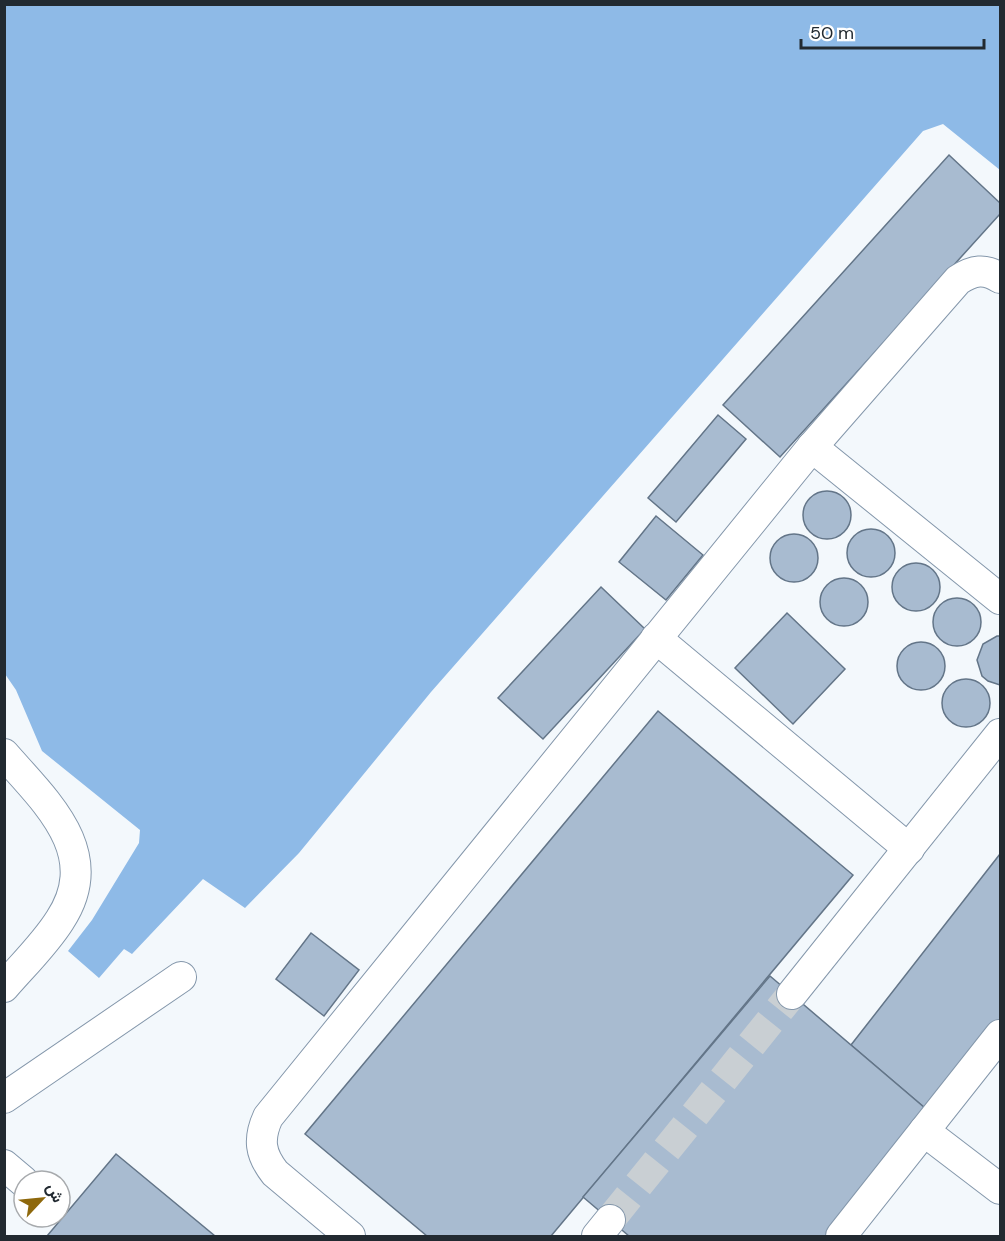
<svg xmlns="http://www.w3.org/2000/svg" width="1005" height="1241" font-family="'DM Sans',Vazirmatn,sans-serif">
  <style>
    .water { fill: #8ebae7 }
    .building { fill: #a8bbd0; stroke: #637588; stroke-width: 1.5 }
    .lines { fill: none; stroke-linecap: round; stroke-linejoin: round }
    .minor-tunnel { stroke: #c9cfd3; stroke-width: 30; stroke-dasharray: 30 15; stroke-linecap: butt }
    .minor-casing { stroke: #8497ab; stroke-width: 32 }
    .minor { stroke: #fff; stroke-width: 30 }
  </style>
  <rect width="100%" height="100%" fill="#f3f8fc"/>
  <path class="water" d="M5,4L1000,5V170L943,124L923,131L431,692L299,853L245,908L203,879L132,954L124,949L99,978L68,951L92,920L139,843L140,830L42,751L16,690L5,674Z"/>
  <g class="building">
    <path d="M949,155L1000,203V214L780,457L723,405Z"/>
    <path d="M718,415L746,439L676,522L648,498Z"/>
    <circle cx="827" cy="515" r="24"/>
    <path d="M656,516L703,555L666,600L619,562Z"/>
    <circle cx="871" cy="553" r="24"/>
    <circle cx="794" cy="558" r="24"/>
    <circle cx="916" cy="587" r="24"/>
    <circle cx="844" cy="602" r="24"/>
    <path d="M601,587L645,629L543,739L498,698Z"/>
    <circle cx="957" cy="622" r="24"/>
    <path d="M787,613L845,669L793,724L735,668Z"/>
    <path d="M997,636H1000V685L988,681L982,676L977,660L983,644Z"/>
    <circle cx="921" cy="666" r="24"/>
    <circle cx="966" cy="703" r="24"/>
    <path d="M658,711L853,875L551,1236H427L305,1134Z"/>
    <path d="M1000,854V1026L932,1114L851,1045Z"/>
    <path d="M311,933L359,970L324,1016L276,979Z"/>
    <path d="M770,976L932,1114L828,1236H629L583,1197Z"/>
    <path d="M116,1154L215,1236H47Z"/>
  </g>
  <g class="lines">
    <path class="minor-tunnel" d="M610,1220L792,994"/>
    <defs>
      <g id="minor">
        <path d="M812,447L1000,599"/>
        <path d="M656,638L909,849"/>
        <path d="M4,754C46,802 104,853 60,920C45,944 23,965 4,987"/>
        <path d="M792,994L1000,734"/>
        <path d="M4,1098L181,977"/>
        <path d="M924,1131L1000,1189"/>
        <path d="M4,1165L23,1181"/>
        <path d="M350,1236L275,1173C260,1154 258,1139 268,1117L812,447L958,280C973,270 985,268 1000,278"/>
        <path d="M597,1236L610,1220"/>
        <path d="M841,1236L1000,1035"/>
      </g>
    </defs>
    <use href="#minor" class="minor-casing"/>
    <use href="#minor" class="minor"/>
  </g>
  <rect width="1005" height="1241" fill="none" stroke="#222a31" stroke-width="12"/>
  <g transform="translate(42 1199) rotate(64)"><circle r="28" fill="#ffffff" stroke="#a7aaad" stroke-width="1.5"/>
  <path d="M0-4.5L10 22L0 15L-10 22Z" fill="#8e680c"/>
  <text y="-9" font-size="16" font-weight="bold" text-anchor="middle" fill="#222a31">ش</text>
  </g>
  <path d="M801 39v9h183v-9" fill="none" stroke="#222a31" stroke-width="3"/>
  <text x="810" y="39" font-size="18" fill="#222a31" stroke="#ffffff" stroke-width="4.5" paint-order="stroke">50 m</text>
</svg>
